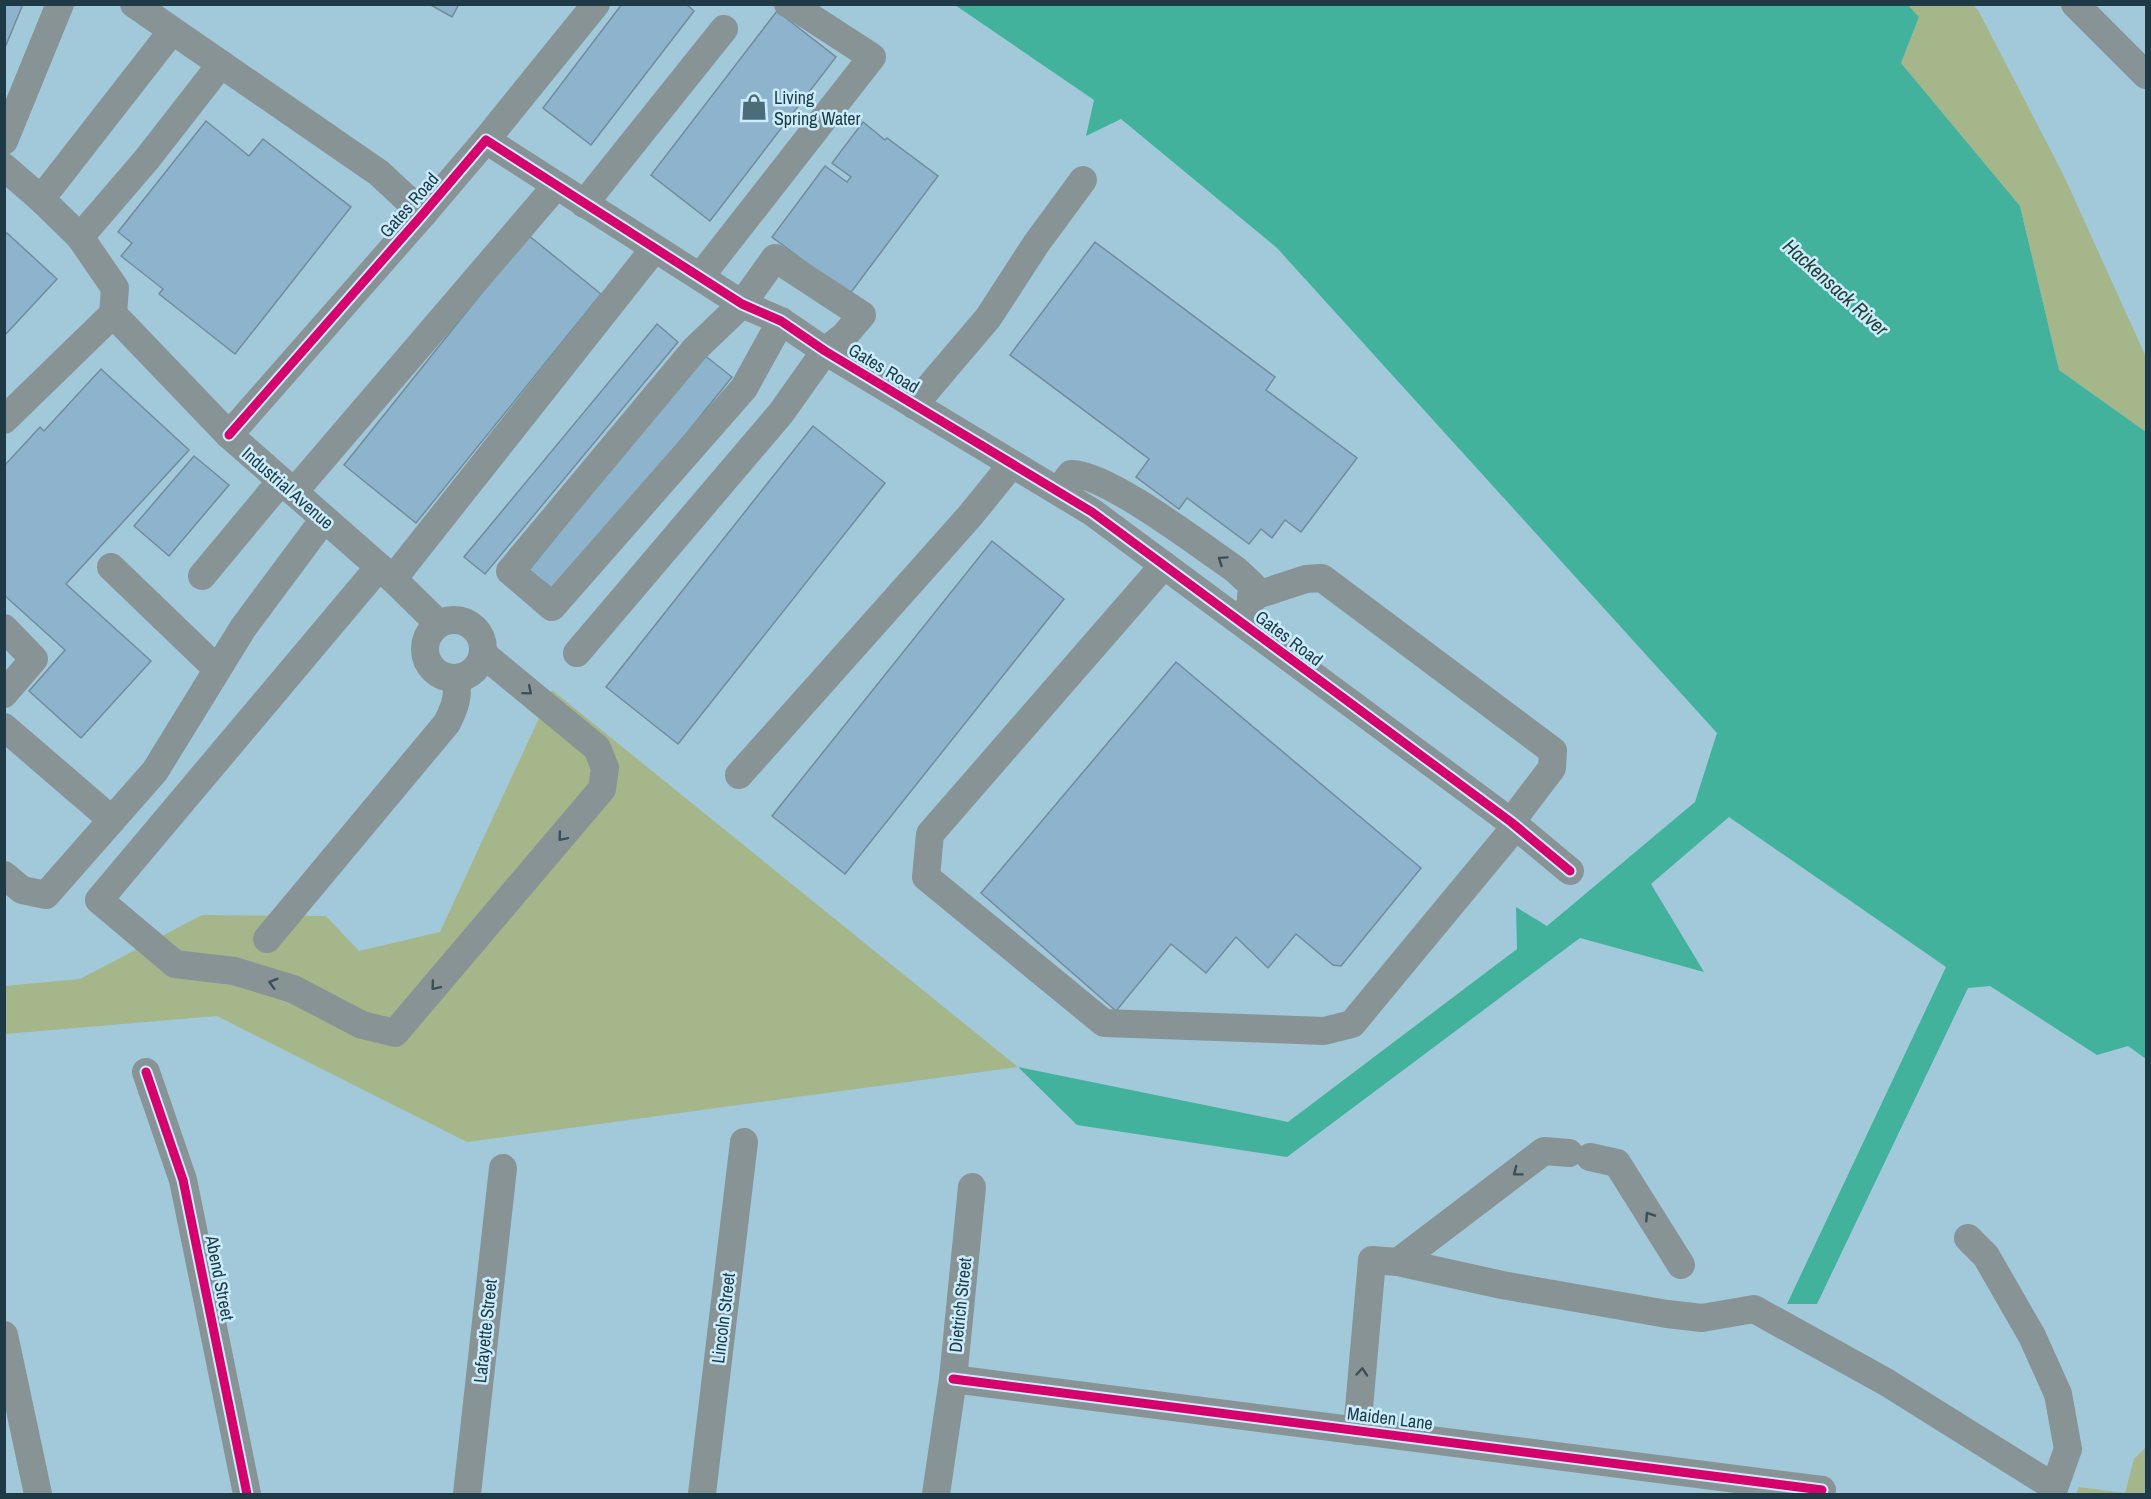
<svg xmlns="http://www.w3.org/2000/svg" width="2151" height="1499" font-family="'Archivo Narrow',sans-serif">
  <style>
    .green { fill: #a5b68a }
    .water { fill: #42b29c }
    .building { fill: #8eb3cc; stroke: #728c9c; stroke-width: 1.5 }
    .lines { fill: none; stroke-linecap: round; stroke-linejoin: round }
    .minor { stroke: #889396; stroke-width: 28 }
    .cycleway-casing { stroke: #cbecfc; stroke-width: 13 }
    .cycleway { stroke: #d6006c; stroke-width: 9 }
    .oneway { stroke: #38505a }
    .labels { text-anchor: middle; dominant-baseline: central; stroke-width: 5; stroke-linejoin: round; paint-order: stroke }
    .poi-label { font-size: 18px; fill: #1d3a46; stroke: #cbecfc; text-anchor: start }
    .street-label { font-size: 18px; fill: #1d3a46; stroke: #cbecfc }
    .water-label { font-size: 20px; font-style: italic; fill: #243f35; stroke: #cbecfc }
  </style>
  <rect width="100%" height="100%" fill="#a2c9da"/>
  <g class="green">
    <path d="M1908,5H1973L1978,10L2064,176L2146,357V432L2059,370L2020,206L1901,63L1919,17Z"/>
    <path d="M552,690L1018,1067L467,1142L217,1016L5,1034V986L80,979L202,915L326,916L359,951L440,932Z"/>
    <path d="M2146,1447V1494H2076L2079,1487L2125,1493L2134,1459Z"/>
  </g>
  <path class="water" d="M955,5H1908L1919,17L1901,63L2020,206L2059,370L2146,432V1059L2128,1046L2097,1055L1990,986L1968,988L1817,1304H1787L1946,967L1729,817L1651,884L1704,972L1580,938L1287,1157L1077,1125L1018,1067L1288,1122L1517,949L1516,907L1547,926L1695,802L1717,733L1277,248L1121,119L1086,136L1094,100Z"/>
  <g class="building">
    <path d="M4,4H23L4,50Z"/>
    <path d="M429,4H459L452,17Z"/>
    <path d="M622,4H686L694,11L591,145L543,108Z"/>
    <path d="M777,11L836,57L710,221L651,175Z"/>
    <path d="M206,121L249,156L263,139L351,207L235,354L159,294L163,289L121,256L132,243L118,232Z"/>
    <path d="M863,122L885,140L887,138L938,176L849,295L772,237L825,166L847,182L851,177L832,163Z"/>
    <path d="M7,233L57,279L4,336V236Z"/>
    <path d="M528,235L601,294L416,523L344,465Z"/>
    <path d="M1095,242L1275,377L1266,390L1357,458L1301,532L1285,520L1272,538L1261,529L1249,544L1187,498L1179,509L1136,477L1149,459L1010,355Z"/>
    <path d="M657,324L678,342L485,574L464,557Z"/>
    <path d="M703,354L732,377L558,593L529,570Z"/>
    <path d="M101,369L189,450L66,584L151,661L81,738L29,691L65,650L4,595V466L40,427L44,431Z"/>
    <path d="M813,426L885,483L678,744L606,687Z"/>
    <path d="M194,456L229,485L169,556L134,526Z"/>
    <path d="M992,541L1064,599L845,874L772,816Z"/>
    <path d="M1176,662L1421,868L1341,966L1333,965L1296,934L1268,968L1236,937L1206,973L1171,944L1116,1011L981,893Z"/>
  </g>
  <g class="lines">
    <g class="minor">
      <path d="M134,4L379,173L423,214"/>
      <path d="M2075,4L2146,75"/>
      <path d="M486,140L596,4"/>
      <path d="M4,141L60,4"/>
      <path d="M4,167L41,199L80,237L115,288L113,314L4,420"/>
      <path d="M41,199L172,31"/>
      <path d="M584,204L724,29"/>
      <path d="M80,237L147,159L221,64"/>
      <path d="M700,277L872,57L795,7L788,4"/>
      <path d="M113,314L229,435L393,579L439,624"/>
      <path d="M914,405L988,318L1036,244L1083,180"/>
      <path d="M229,435L423,214L486,140L742,304L781,321L825,351L1092,512L1511,822L1570,871"/>
      <path d="M1058,491L1071,474C1105,472 1204,548 1236,570L1252,585L1251,602L1246,613"/>
      <path d="M294,492L556,186"/>
      <path d="M1164,565L930,834L926,877L1104,1023L1324,1031L1352,1024L1516,826"/>
      <path d="M111,567L217,669"/>
      <path d="M379,567L99,900L175,964L234,971L293,989L362,1025L395,1033L602,789L605,768L597,748L483,654"/>
      <path d="M202,576L281,481"/>
      <path d="M393,579L654,249"/>
      <path d="M1251,597L1306,579L1322,578L1553,751L1552,768L1511,822"/>
      <circle cx="454" cy="649" r="29"/>
      <path d="M4,628L34,659L4,694"/>
      <path d="M577,653L781,413L825,351L844,336L862,315L775,258L742,304L695,349L510,571L552,607L744,388L781,321"/>
      <path d="M4,727L112,820"/>
      <path d="M739,775L969,517L1012,464"/>
      <path d="M4,875L22,890L46,895L155,771L243,628L324,519"/>
      <path d="M267,939L447,723C455,707 459,696 456,678"/>
      <path d="M146,1072L183,1180L247,1494"/>
      <path d="M1590,1157L1617,1163L1681,1265"/>
      <path d="M1968,1238L1986,1256L2032,1336L2058,1394L2068,1449L2052,1494"/>
      <path d="M1398,1262L1544,1151L1569,1153"/>
      <path d="M4,1335L38,1494"/>
      <path d="M953,1379L1822,1490"/>
      <path d="M1357,1431L1372,1260L1398,1262L1502,1285L1667,1314L1702,1318L1754,1309L1886,1382L2054,1487"/>
      <path d="M467,1494L503,1168"/>
      <path d="M702,1494L744,1142"/>
      <path d="M936,1494L953,1379L972,1187"/>
    </g>
    <defs>
      <g id="cycleway">
        <path d="M229,435L423,214L486,140L742,304L781,321L825,351L1092,512L1511,822L1570,871"/>
        <path d="M146,1072L183,1180L247,1494"/>
        <path d="M953,1379L1822,1490"/>
      </g>
    </defs>
    <use href="#cycleway" class="cycleway-casing"/>
    <use href="#cycleway" class="cycleway"/>
  </g>
  <defs><path id="oneway-chevron" d="M-2-3.5L2.5 0L-2 3.5" fill="none" stroke-width="1.6" stroke-linecap="round" stroke-linejoin="round" transform="scale(1.5)"/></defs>
  <g class="oneway">
    <use href="#oneway-chevron" transform="translate(1222 560) rotate(-146)"/>
    <use href="#oneway-chevron" transform="translate(528 691) rotate(40)"/>
    <use href="#oneway-chevron" transform="translate(562 837) rotate(130)"/>
    <use href="#oneway-chevron" transform="translate(273 983) rotate(-164)"/>
    <use href="#oneway-chevron" transform="translate(435 986) rotate(130)"/>
    <use href="#oneway-chevron" transform="translate(1517 1172) rotate(143)"/>
    <use href="#oneway-chevron" transform="translate(1649 1216) rotate(-123)"/>
    <use href="#oneway-chevron" transform="translate(1362 1372) rotate(-85)"/>
  </g>
  <defs>
    <symbol id="shop-bare" viewBox="-9 -9 18 18"><path d="M-5-2.5h2.3a2.7 3.5 0 0 1 5.4 0H5L5.5 6h-11ZM-1.5-2.5h3a1.5 2.3 0 0 0-3 0Z" fill="#4c6c7a" stroke="#cbecfc" stroke-width="2.5" paint-order="stroke"/></symbol>
  </defs>
  <g fill-rule="evenodd">
    <use href="#shop-bare" x="735" y="88" width="38" height="38"/>
  </g>
  <g class="labels">
    <g class="poi-label">
      <text x="774" y="97">Living<tspan x="774" dy="21">Spring Water</tspan></text>
    </g>
    <g class="street-label">
      <text transform="translate(409 205) rotate(-49)">Gates Road</text>
      <text transform="translate(884 368) rotate(31)">Gates Road</text>
      <text transform="translate(288 488) rotate(41)">Industrial Avenue</text>
      <text transform="translate(1289 638) rotate(37)">Gates Road</text>
      <text transform="translate(220 1278) rotate(79)">Abend Street</text>
      <text transform="translate(960 1305) rotate(-84)">Dietrich Street</text>
      <text transform="translate(723 1318) rotate(-83)">Lincoln Street</text>
      <text transform="translate(485 1331) rotate(-84)">Lafayette Street</text>
      <text transform="translate(1390 1418) rotate(7)">Maiden Lane</text>
    </g>
    <g class="water-label">
      <text transform="translate(1836 287) rotate(42)">Hackensack River</text>
    </g>
  </g>
  <rect width="2151" height="1499" fill="none" stroke="#1d3a46" stroke-width="12"/>
</svg>
